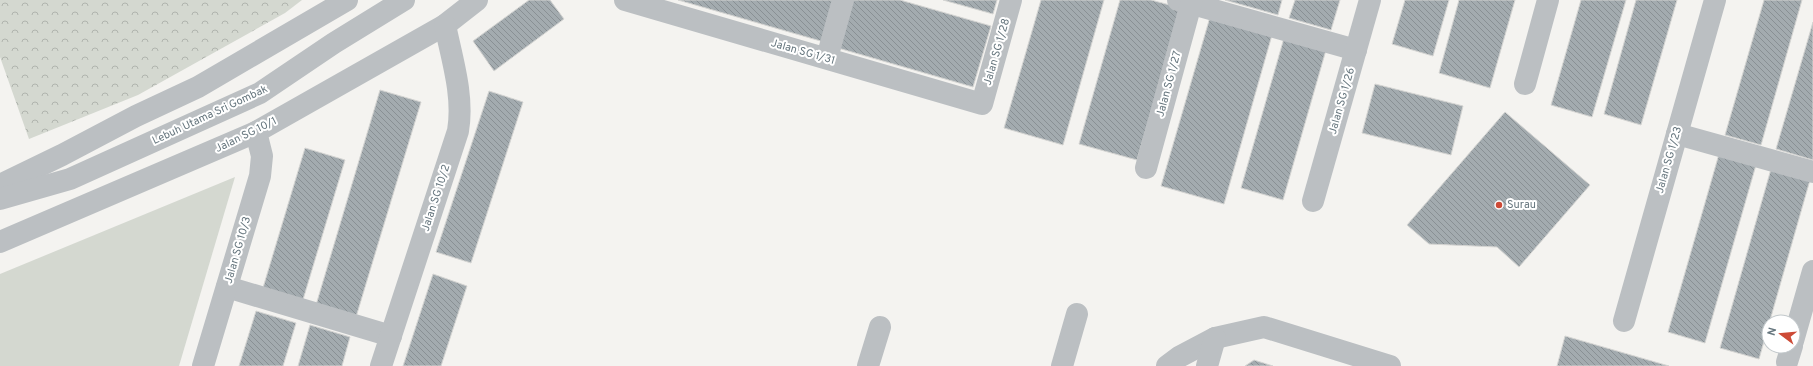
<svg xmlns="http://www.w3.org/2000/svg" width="1813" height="366" font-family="Overpass,sans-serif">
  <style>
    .forest { fill: url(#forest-crowns) }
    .park { fill: #d4d8d0 }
    .building { fill: url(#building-back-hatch); stroke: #d5d5d3 }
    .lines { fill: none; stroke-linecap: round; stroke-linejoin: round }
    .minor { stroke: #bbbfc2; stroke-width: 22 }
    .poi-dot { fill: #cd4a36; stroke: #fff; stroke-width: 1.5 }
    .labels { text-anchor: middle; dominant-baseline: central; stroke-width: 4; stroke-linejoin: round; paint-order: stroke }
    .street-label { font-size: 11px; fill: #66767e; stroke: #fff }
    .poi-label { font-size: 11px; fill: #66767e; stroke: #fff; text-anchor: start }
  </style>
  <defs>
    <pattern id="forest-crowns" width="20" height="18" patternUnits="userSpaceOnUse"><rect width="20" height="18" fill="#d4d8d0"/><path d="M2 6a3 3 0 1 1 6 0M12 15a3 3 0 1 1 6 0" fill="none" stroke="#b0b4ae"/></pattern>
    <pattern id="building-back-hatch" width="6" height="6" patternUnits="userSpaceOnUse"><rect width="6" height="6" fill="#a3abaf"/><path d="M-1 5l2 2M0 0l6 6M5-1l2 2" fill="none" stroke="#899094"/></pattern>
  </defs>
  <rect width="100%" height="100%" fill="#f4f3f0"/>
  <path class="forest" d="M0,0H302L285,13L138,95L29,139L0,57Z"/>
  <path class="park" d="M235,177L179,366H0V274Z"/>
  <g class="building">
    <path d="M529,0H550L564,19L494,71L473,41Z"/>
    <path d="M678,0H836L824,42Z"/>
    <path d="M852,0H900L991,26L973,87L838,48Z"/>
    <path d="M943,0H997L993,14Z"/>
    <path d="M1041,0H1104L1063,145L1004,128Z"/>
    <path d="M1120,0H1151L1181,8L1137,160L1079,144Z"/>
    <path d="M1225,0H1282L1278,15Z"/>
    <path d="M1295,0H1340L1331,30L1289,18Z"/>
    <path d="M1405,0H1449L1433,56L1392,44Z"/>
    <path d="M1459,0H1515L1490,88L1439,73Z"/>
    <path d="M1581,0H1626L1592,117L1551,105Z"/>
    <path d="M1636,0H1677L1641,125L1604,114Z"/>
    <path d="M1764,0H1802L1761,145L1725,135Z"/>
    <path d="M1210,17L1272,35L1224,204L1161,186Z"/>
    <path d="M1813,22V160L1776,149Z"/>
    <path d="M1284,38L1326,50L1283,200L1241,188Z"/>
    <path d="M1375,84L1463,106L1451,155L1362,133Z"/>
    <path d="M380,90L421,102L356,317L316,305Z"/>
    <path d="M489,91L523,102L471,263L436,252Z"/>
    <path d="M1505,112L1590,185L1519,267L1497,247L1429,244L1407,225Z"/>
    <path d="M305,148L345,160L302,303L262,291Z"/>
    <path d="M1719,154L1756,165L1705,343L1668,332Z"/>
    <path d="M1771,169L1810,180L1759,359L1720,348Z"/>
    <path d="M433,274L467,286L441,366H403Z"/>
    <path d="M256,311L296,323L283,366H239Z"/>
    <path d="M310,325L350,337L342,366H298Z"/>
    <path d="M1565,336L1669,366H1557Z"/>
    <path d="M1254,360L1273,366H1245Z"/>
  </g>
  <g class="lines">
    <g class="minor">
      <path d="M625,0L982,104L1011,0"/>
      <path d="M1178,0L1356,50"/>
      <path d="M827,58L843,0"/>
      <path d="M1525,84L1548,0"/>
      <path d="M1677,134L1813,172"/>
      <path d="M1146,168L1192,0"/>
      <path d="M0,185L62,155L136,116L198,87L347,0"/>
      <path d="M0,199L70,179L260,93L334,43L404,0"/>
      <path d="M1313,201L1370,0"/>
      <path d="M0,242L256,132L445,25L477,0"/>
      <path d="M227,287L391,336"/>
      <path d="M1624,321L1715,0"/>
      <path d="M1793,341L1813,271"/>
      <path d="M1787,362L1792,346"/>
      <path d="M203,366L260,176L262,156L256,132"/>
      <path d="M381,366L458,131C464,96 452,59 445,25"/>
      <path d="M868,366L880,327"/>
      <path d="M1062,366L1077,314"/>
      <path d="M1167,366L1179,357L1215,338L1264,327L1390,366"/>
      <path d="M1207,366L1215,338"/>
    </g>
  </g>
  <circle class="poi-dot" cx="1499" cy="205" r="4"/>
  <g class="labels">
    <g class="street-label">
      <text transform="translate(803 52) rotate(16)">Jalan SG 1/31</text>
      <text transform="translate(997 52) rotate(-74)">Jalan SG 1/28</text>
      <text transform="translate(1169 84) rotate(-75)">Jalan SG 1/27</text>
      <text transform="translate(1342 101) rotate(-74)">Jalan SG 1/26</text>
      <text transform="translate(210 115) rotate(-25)">Lebuh Utama Sri Gombak</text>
      <text transform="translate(246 135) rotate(-26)">Jalan SG 10/1</text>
      <text transform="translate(1669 160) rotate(-74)">Jalan SG 1/23</text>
      <text transform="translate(436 198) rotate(-72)">Jalan SG 10/2</text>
      <text transform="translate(238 250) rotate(-74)">Jalan SG 10/3</text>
    </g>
    <g class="poi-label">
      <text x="1507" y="205">Surau</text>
    </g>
  </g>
  <g transform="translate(1781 334) rotate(286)"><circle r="19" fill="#ffffff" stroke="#c2c8cb"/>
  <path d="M0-3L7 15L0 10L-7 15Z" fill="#cd4a36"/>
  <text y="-6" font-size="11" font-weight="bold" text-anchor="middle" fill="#66767e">N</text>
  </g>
</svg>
